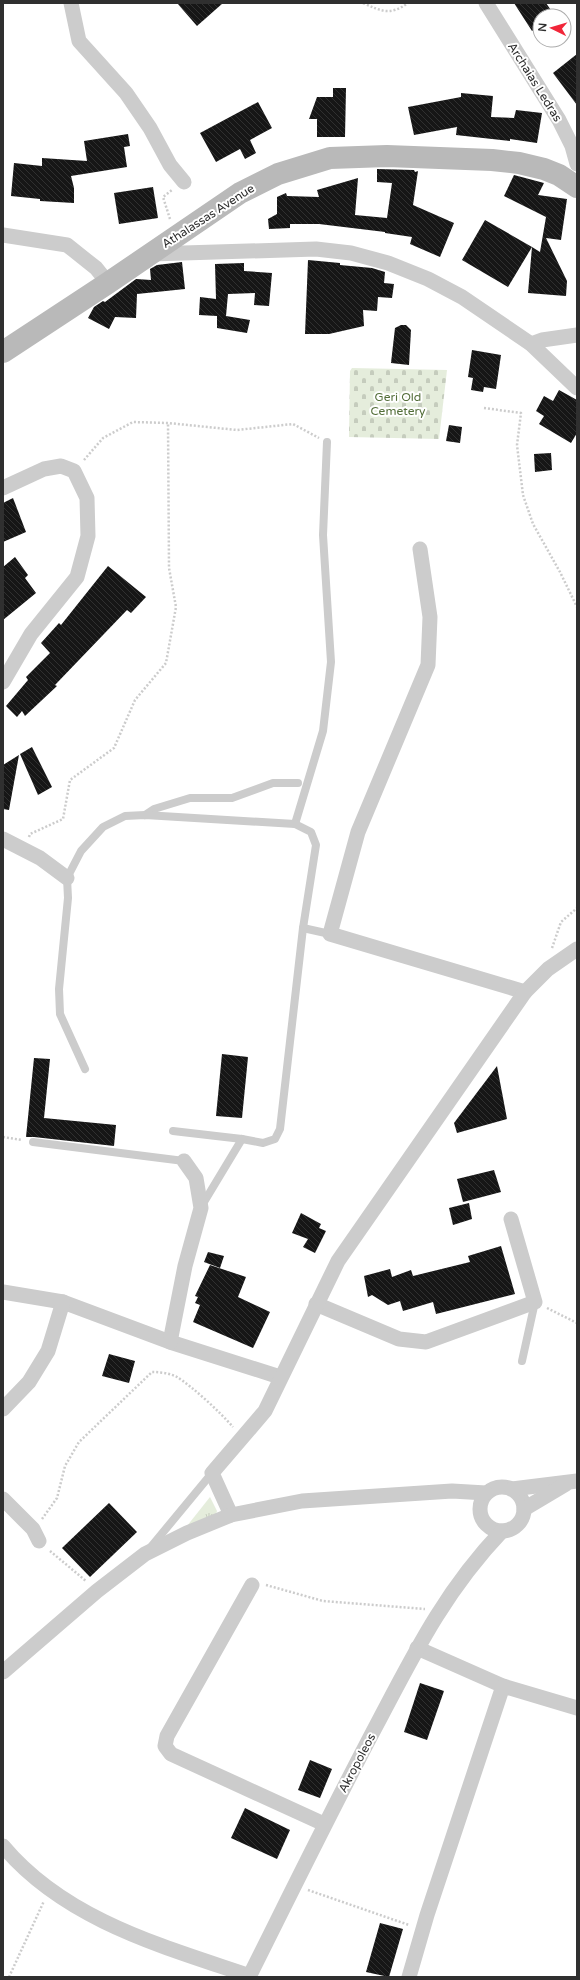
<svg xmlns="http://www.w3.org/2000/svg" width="580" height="1980" font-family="'Varela Round',sans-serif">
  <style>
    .grass { fill: url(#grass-tufts) }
    .cemetery { fill: url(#cemetery-stones) }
    .building { fill: url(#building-back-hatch) }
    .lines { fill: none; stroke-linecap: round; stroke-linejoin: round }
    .path { stroke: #ccc; stroke-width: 2.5; stroke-dasharray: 2 2; stroke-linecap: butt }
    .lane { stroke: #ccc; stroke-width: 8 }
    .street { stroke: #ccc; stroke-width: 15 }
    .secondary { stroke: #b9b9b9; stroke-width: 22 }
    .labels { text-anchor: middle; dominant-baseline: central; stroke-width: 4; stroke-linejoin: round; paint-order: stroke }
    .street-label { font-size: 12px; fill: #2f2f2f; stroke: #fff }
    .park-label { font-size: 12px; fill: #536e39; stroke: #fff }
  </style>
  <defs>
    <pattern id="grass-tufts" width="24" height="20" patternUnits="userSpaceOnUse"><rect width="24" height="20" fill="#e5eddc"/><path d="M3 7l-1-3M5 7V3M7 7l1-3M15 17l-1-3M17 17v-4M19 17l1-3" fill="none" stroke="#c5ccbd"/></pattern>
    <pattern id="cemetery-stones" width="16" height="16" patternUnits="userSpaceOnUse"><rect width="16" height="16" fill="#e5eddc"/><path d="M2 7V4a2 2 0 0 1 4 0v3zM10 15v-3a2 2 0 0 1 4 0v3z" fill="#c5ccbd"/></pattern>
    <pattern id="building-back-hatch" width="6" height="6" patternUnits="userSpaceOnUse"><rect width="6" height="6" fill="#161616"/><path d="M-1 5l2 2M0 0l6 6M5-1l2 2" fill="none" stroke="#303030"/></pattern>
  </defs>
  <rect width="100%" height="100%" fill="#fff"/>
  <path class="grass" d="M210,1497L217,1511L215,1517L183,1531Z"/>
  <path class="cemetery" d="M352,368L447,370L439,439L349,437L350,371Z"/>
  <g class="building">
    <path d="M177,3H223L197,26Z"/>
    <path d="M514,3H546L555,16H540V26L532,31Z"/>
    <path d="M577,54V105L553,73Z"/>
    <path d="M333,88H346L345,137H317V119H309L317,97H333Z"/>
    <path d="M461,93L493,96L491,117L514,118L516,110L542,113L537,143L510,139V141L456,135L457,127L414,135L408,107L461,97Z"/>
    <path d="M258,102L272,128L250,140L256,153L245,159L240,149L216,162L200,133Z"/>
    <path d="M128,134L130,146L124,147L127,167L71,176L74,188V203L40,201V199L11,196L14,163L42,166V158L87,161L84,141Z"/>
    <path d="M377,169L414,170L415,172L418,171L413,205L454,223L440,257L410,244L412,237L385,233V232L319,224H290V228L269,229L268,219L277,214V197L286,193L287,196L319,197L317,190L358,178L355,215L387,218L392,183L377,182Z"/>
    <path d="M514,175L544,183L538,195L567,199L561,240L546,238L567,281L566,296L528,293L532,247L540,252L546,217L504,196Z"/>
    <path d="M153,187L158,218L119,224L114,193Z"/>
    <path d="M485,220L532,247L508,287L462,260Z"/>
    <path d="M308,260L340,263V265L372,268L385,272L384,283L394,284L392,298L378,297L377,311L363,310L364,326L329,334H305Z"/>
    <path d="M182,262L185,289L137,294L136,318L115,317L109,329L88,318L94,307L103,301L105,302L136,279L151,280L150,269L157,265Z"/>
    <path d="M244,263V271L272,273L269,306L254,305L255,293L228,294L226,316L250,320L247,333L217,328V316L199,315L200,297L216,299L215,264Z"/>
    <path d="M401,325H406L411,330L409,365L391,363L395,328Z"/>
    <path d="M472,350L501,355L496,389L484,387L483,392L471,390L473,378L468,377Z"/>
    <path d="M559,390L577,400V433L571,443L539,424L544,416L536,411L544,396L553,401Z"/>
    <path d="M449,425L462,427L460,443L446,441Z"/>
    <path d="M551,453L552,470L535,472L534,454Z"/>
    <path d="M13,498L26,532L3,542V503Z"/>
    <path d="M15,557L28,575L25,578L36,593L3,620V567Z"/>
    <path d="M108,566L146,597L131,613L127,610L55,685L57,686L25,716L22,711L17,717L6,706L28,680L26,677L50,653L41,643L59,623L61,625Z"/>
    <path d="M32,747L52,787L38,795L20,754Z"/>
    <path d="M19,755L9,810L3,809V765Z"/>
    <path d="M222,1054L248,1057L242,1118L216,1116Z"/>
    <path d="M34,1058L50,1059L44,1118L116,1125L114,1146L34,1137H26Z"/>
    <path d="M497,1066L507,1119L457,1133L454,1123Z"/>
    <path d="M494,1170L501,1192L463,1202L457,1179Z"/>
    <path d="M469,1203L472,1219L453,1225L449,1208Z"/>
    <path d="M301,1213L321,1224L319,1228L326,1231L315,1253L303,1247L308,1239L292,1233Z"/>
    <path d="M501,1246L515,1294L436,1314L433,1302L403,1311L400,1301L388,1305L372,1295L368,1297L364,1276L390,1269L392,1277L411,1270L413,1276L470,1262L468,1256Z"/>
    <path d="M208,1252L224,1256L220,1268L204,1262Z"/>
    <path d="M210,1265L246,1277L238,1297L270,1312L253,1348L193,1322L200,1305L195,1303L198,1297L195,1296Z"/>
    <path d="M109,1354L135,1361L129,1383L102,1376Z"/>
    <path d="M109,1503L137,1532L90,1577L62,1548Z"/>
    <path d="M420,1683L444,1691L427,1740L404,1732Z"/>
    <path d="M310,1760L332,1769L320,1798L298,1790Z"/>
    <path d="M245,1808L290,1830L277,1859L231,1838Z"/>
    <path d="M380,1923L403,1929L389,1977L366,1972Z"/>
  </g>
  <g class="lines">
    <g class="path">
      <path d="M363,3C381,11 390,16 408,3"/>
      <path d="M170,219L163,197L172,190"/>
      <path d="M484,408L521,413L517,445L523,495L533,524L560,572L577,607"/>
      <path d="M84,460L103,438L133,422L168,423L237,430L293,424L319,438"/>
      <path d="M29,837L30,834L63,819L70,780L114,748L135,700L166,663L176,607L169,568L168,423"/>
      <path d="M552,948L561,922L577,908"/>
      <path d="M3,1137L22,1140"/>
      <path d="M547,1308L577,1323"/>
      <path d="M42,1519L57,1498L65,1466L79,1442L152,1372C160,1372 169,1373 177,1377C193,1387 220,1412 233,1427"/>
      <path d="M50,1551L86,1581"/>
      <path d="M266,1585L323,1601L425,1609"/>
      <path d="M308,1890L409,1925"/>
      <path d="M9,1977L44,1901"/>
    </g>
    <g class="lane">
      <path d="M145,815L154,809L190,798H232L273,783H298"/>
      <path d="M295,824L323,731L331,662L323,535L327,442"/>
      <path d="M303,928L330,934"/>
      <path d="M85,1069L60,1014L59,989L68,898L67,878L81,851L103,827L125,816L145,815L295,824L311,832L316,845L303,928L280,1129L275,1139L263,1143L242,1139L173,1131"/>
      <path d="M33,1142L184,1161"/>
      <path d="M201,1207L242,1139"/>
      <path d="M522,1361L535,1302"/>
      <path d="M150,1548L212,1473"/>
    </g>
    <g class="street">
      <path d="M71,3L79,41L126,93L150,128L170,165L184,182"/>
      <path d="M486,3L559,120L572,146L577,164"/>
      <path d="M3,235L67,245L96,268L108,283"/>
      <path d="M151,254L316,249L351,253L388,263L428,279L462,297L531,344L577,388"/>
      <path d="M531,344L542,340L577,335"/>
      <path d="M3,488L44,469L61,466L74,471L87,498L88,536L77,577L31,634L3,682"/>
      <path d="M420,549L430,617L428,665L358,832L330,934L525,992"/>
      <path d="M3,839L40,858L67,878"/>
      <path d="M3,1292L63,1302L170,1342L280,1377"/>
      <path d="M316,1304L399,1339L426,1342L535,1302L511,1219"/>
      <path d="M170,1342L185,1266L201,1208L196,1178L184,1161"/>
      <path d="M3,1409L29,1382L48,1351L63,1302"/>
      <circle cx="502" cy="1509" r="22"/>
      <path d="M512,1489L577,1481"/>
      <path d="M3,1499L33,1529L39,1541"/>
      <path d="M524,1509L566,1484"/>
      <path d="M231,1515L212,1473L265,1411L338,1261L525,992L548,969L577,949"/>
      <path d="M252,1585L167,1736L165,1746L171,1754L324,1824"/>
      <path d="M417,1648L503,1686L577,1708"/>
      <path d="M3,1672L97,1591L145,1554L187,1533L231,1515L302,1501L452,1491L486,1493"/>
      <path d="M3,1846C65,1920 162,1946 250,1976"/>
      <path d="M249,1977C291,1893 332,1809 376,1726C414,1654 444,1592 502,1531"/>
      <path d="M409,1977L427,1915L503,1686"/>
    </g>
    <path class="secondary" d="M3,352L108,283L240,193L278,174L330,158L387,156L492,160L519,163L544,169L559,175L577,187"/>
  </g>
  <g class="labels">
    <g class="street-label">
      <text transform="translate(535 82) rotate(58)">Archaias Ledras</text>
      <text transform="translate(208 216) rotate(-33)">Athalassas Avenue</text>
      <text transform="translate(357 1763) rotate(-62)">Akropoleos</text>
    </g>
    <g class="park-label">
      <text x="398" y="397">Geri Old<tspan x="398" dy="14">Cemetery</tspan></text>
    </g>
  </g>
  <rect width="580" height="1980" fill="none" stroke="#2f2f2f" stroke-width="8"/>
  <g transform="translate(552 28) rotate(275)"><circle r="19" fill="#ffffff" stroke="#acacac"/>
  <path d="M0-3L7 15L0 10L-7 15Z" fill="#f12639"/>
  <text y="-6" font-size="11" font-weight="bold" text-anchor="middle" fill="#2f2f2f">N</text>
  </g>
</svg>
